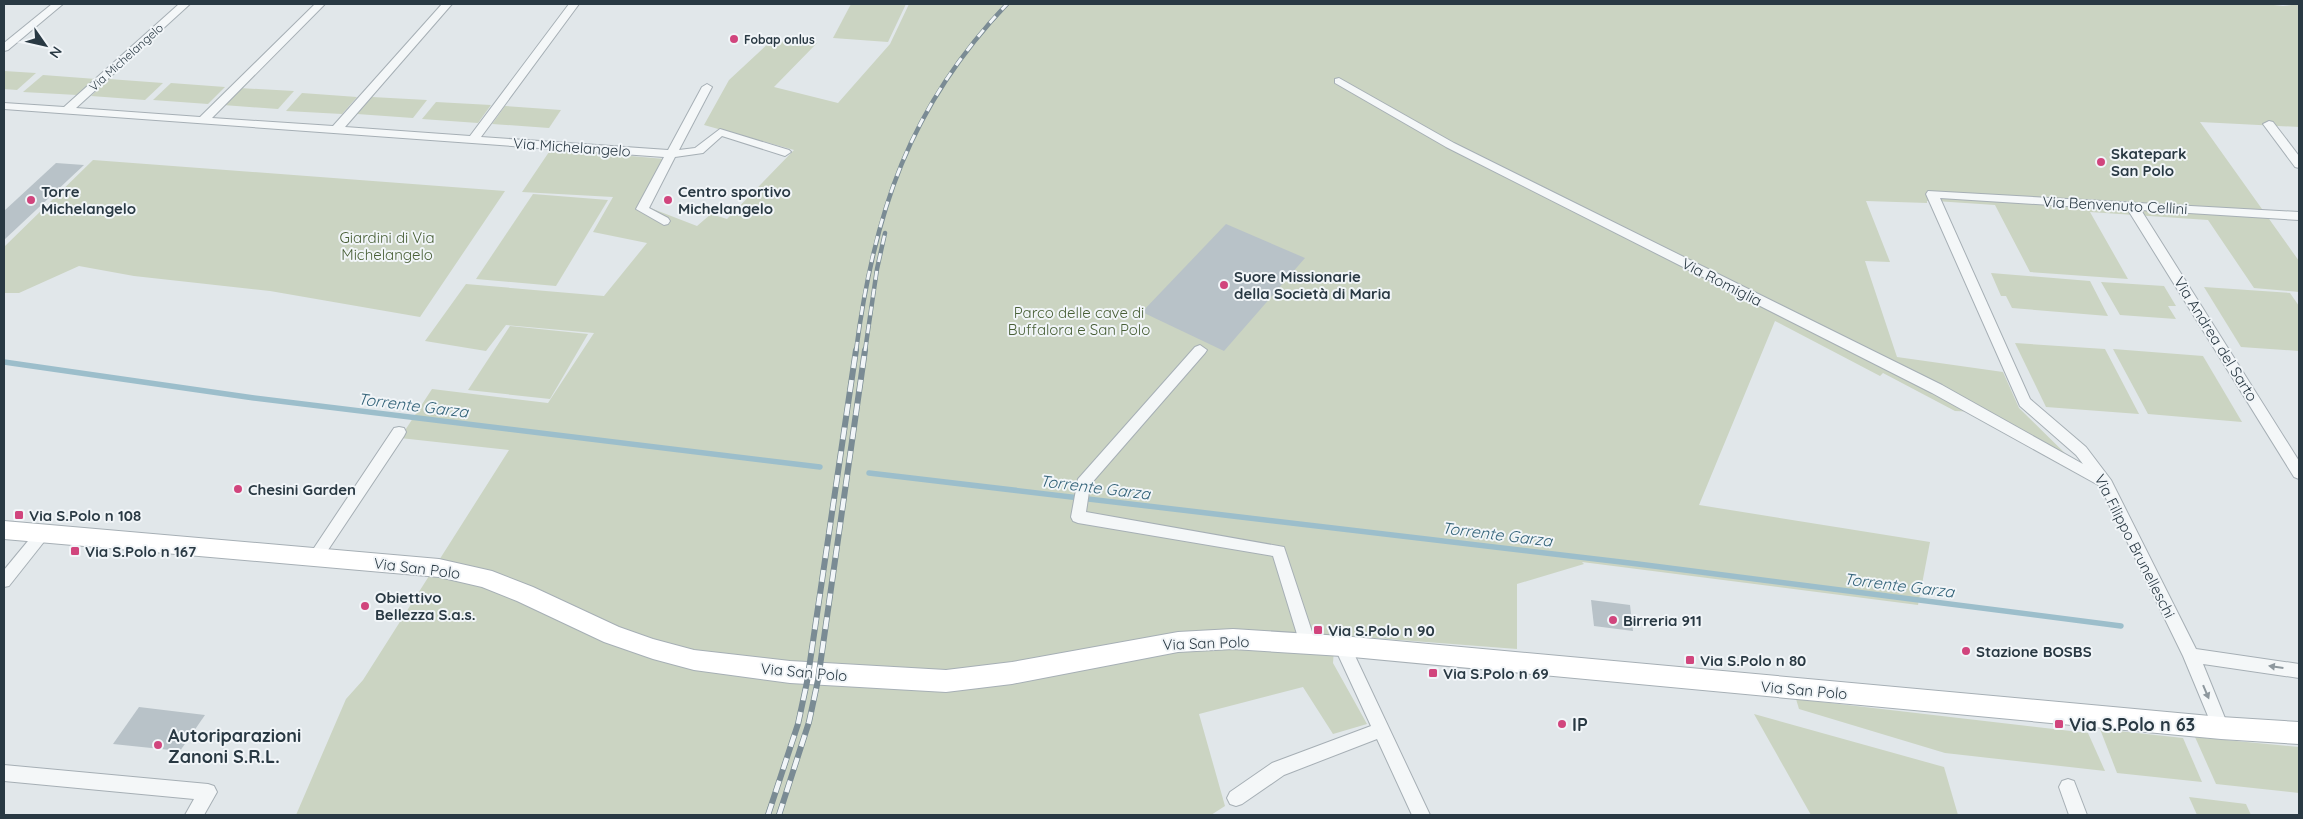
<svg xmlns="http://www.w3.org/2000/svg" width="2303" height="819" font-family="Quicksand,sans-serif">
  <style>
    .green { fill: #cbd4c2 }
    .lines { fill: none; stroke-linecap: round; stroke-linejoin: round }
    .stream { stroke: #9cbecb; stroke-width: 5.5 }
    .building { fill: #b8c2c8 }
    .minor-casing { stroke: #a6afb5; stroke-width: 2 }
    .secondary-casing { stroke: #a6afb5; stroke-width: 2 }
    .minor { fill: #f4f7f8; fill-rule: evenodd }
    .secondary { fill: #fff; fill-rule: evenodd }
    .rail-far1-casing { stroke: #7a8b94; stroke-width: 4.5 }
    .rail-casing { stroke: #7a8b94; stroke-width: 6 }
    .rail-far1 { stroke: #f1f5f8; stroke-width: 3; stroke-dasharray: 9; stroke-linecap: butt }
    .rail { stroke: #f1f5f8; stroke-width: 4.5; stroke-dasharray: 12; stroke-linecap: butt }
    .oneway { fill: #8e989e }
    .poi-dot { fill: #d1457d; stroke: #f1f5f8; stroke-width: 2 }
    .labels { text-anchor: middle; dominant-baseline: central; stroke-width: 4; stroke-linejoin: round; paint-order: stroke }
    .far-poi-label { font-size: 12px; font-weight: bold; fill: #293943; stroke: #f1f5f8; text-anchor: start }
    .far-street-label { font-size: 12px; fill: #293943; stroke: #f1f5f8 }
    .street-label { font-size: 15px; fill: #293943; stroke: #f1f5f8 }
    .poi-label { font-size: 15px; font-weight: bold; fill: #293943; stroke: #f1f5f8; text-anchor: start }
    .park-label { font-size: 15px; fill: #485f36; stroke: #f1f5f8 }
    .water-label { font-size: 16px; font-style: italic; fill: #326278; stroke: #f1f5f8 }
    .near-poi-label { font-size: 18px; font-weight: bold; fill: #293943; stroke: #f1f5f8; text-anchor: start }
  </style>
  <rect width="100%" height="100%" fill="#e1e7ea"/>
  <g class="green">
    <path d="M851,4H906L888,42L833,38Z"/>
    <path d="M909,4H2264L2283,6L2299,4V127L2200,122L2299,261V292L2254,288L2208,220L2090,212L2128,279L2030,272L1995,205L1935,201H1927V203L1866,201L1890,262L1865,261L1897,357L2003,372L2019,408L2082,470L1976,412L1955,411L1883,373L1880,376L1775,321L1699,505L1930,542L1918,605L1582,562L1584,564L1517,584V649L1335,635L1333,663L1367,724L1333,734L1303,687L1199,714L1225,806L1211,815H296L346,699L363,680L509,450L400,438L432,389L548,403L594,333L506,325L486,351L425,341L466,284L604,296L647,243L593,232L613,197L522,192L551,149L665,159L640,204L697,226L711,214L727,219L794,150L704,125L729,80L771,41L817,43L774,87L838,103L890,44Z"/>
    <path d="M4,71L36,73L17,90L4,89Z"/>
    <path d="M43,75L96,79L77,95L23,92Z"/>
    <path d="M109,79L163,83L145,100L91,96Z"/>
    <path d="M171,83L225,87L208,104L153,100Z"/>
    <path d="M239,88L294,91L278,109L223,105Z"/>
    <path d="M302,93L357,97L342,114L286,111Z"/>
    <path d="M372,97L427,100L413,118L357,114Z"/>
    <path d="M436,102L491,105L478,123L422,119Z"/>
    <path d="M505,106L561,110L549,128L492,124Z"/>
    <path d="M93,160L505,191L420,317L270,291L134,276L79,266L19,293H4V247Z"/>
    <path d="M533,194L608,200L556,286L476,279Z"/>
    <path d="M1991,273L2090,281L2108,316L2012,308L2006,296H2001Z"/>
    <path d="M2101,282L2164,286L2176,306H2168L2176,319L2120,315Z"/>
    <path d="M2204,287L2290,293L2299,306V351L2241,347Z"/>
    <path d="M510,326L588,334L550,399L468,390Z"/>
    <path d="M2015,343L2105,349L2139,414L2046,407Z"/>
    <path d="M2113,349L2203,356L2242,422L2148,414Z"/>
    <path d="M1796,699L2088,733L2105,771L1945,753L1799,709Z"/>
    <path d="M1754,714L1944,767L1958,815H1811Z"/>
    <path d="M2100,729L2183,738L2202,782L2117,773Z"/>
    <path d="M2195,737L2299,747V793L2216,784Z"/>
    <path d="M2189,797L2246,804L2251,815H2197Z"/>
  </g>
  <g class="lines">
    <g class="stream">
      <path d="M4,362L254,398L820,467"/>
      <path d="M869,473L1638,564L2121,626"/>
    </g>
  </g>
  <g class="building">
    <path d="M56,163L84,165L4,240V211Z"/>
    <path d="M1226,224L1305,258L1224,351L1142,312Z"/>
    <path d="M1591,600L1630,605L1633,631L1594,626Z"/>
    <path d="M139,707L205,715L180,751L113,744Z"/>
  </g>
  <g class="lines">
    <defs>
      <g id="minor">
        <path d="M52,4H63L8,50L4,51V43Z"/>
        <path d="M179,4H190L76,108L200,117L315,4H325L212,118L333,126L442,4H452L345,127L470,136L569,4H579L481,137L668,150L702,87L707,84L712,87L679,150L695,148L720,129L789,150L791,152L785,156L722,136L703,153L675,157L649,208L668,218L670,221L668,224L664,225L636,209L664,157L4,109V103L64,107Z"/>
        <path d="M1339,78L1454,143L1942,385L2083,464L2076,455L2020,406L1926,194L1928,191L2299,212V220L2141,210L2299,461V479L2294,477L2128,210L1940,198L2030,399L2086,447L2111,480L2196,649L2299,664V678L2203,664L2229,728L2227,733L2221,736L2215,733L2183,656L2100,486L1932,393L1446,147L1335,83V79Z"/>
        <path d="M2269,121L2273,122L2299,156V168L2295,167L2263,124Z"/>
        <path d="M1200,345L1207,350L1205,353L1090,485L1086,512L1284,547L1316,644L1314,649L1308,651L1302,649L1300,644L1273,556L1078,523L1073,521L1071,517L1078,479L1195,347Z"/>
        <path d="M399,427L404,428L406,432L404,436L320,562L315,564L310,562L307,558L310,554L394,428Z"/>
        <path d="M42,528L47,530L49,534L47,538L9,586L4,587V570L37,530Z"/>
        <path d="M1342,639L1348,641L1430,815H1412L1377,739L1284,775L1242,804L1236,806L1230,804L1227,798L1230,792L1272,763L1371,726L1334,646L1336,641Z"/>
        <path d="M4,765L208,784L214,786L217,792L204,815H185L194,799L4,781Z"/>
        <path d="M2068,779L2074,781L2087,815H2069L2059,787L2062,781Z"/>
      </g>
      <path id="secondary" d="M4,521L439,559L492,571L533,587L619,627L653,639L694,650L790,661L946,670L1012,662L1178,632L1233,629L1342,636L2221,717L2299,722V744L2221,739L1342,656L1233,649L1178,652L1012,684L946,692L790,683L694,670L653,659L604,642L517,601L482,587L439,577L4,539Z"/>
    </defs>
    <use href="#minor" class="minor-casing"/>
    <use href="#secondary" class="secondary-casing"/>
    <use href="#minor" class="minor"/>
    <use href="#secondary" class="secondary"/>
    <defs>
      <g id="rail-far1">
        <path d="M856,351C874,213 909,107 1007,4"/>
        <path d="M865,351L877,269L885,233"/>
      </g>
      <g id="rail">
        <path d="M768,815L798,724L807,682L856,350"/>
        <path d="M779,815L809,722L818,680L865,350"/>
      </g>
    </defs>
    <use href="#rail-far1" class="rail-far1-casing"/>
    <use href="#rail" class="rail-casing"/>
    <use href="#rail-far1" class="rail-far1"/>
    <use href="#rail" class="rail"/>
  </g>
  <defs><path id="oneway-solid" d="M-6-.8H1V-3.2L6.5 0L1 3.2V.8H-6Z" transform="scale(1.25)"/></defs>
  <g class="oneway">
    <use href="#oneway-solid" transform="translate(2276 667) rotate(-172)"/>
    <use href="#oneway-solid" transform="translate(2206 692) rotate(67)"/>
  </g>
  <g class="poi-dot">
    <circle cx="734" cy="39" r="5"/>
    <circle cx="2101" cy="162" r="5"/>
    <circle cx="31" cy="200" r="5"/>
    <circle cx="668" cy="200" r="5"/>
    <circle cx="1224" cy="285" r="5"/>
    <circle cx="238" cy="489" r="5"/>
    <rect x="14" y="510" width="10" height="10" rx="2.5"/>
    <rect x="70" y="546" width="10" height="10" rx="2.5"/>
    <circle cx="365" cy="606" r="5"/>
    <circle cx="1613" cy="620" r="5"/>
    <rect x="1313" y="625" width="10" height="10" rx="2.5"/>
    <circle cx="1966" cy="651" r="5"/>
    <rect x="1685" y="655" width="10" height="10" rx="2.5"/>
    <rect x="1428" y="668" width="10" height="10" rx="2.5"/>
    <circle cx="1562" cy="724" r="5"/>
    <rect x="2054" y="719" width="10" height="10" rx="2.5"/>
    <circle cx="158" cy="745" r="5"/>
  </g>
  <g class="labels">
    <g class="far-poi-label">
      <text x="744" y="39">Fobap onlus</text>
    </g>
    <g class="far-street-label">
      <text transform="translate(126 57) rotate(-42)">Via Michelangelo</text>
    </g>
    <g class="street-label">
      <text transform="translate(572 147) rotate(4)">Via Michelangelo</text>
      <text transform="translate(2115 205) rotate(3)">Via Benvenuto Cellini</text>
      <text transform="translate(1722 282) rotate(27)">Via Romiglia</text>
      <text transform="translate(2216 339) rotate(58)">Via Andrea del Sarto</text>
      <text transform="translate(2135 546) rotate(63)">Via Filippo Brunelleschi</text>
      <text transform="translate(417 568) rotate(7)">Via San Polo</text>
      <text transform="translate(1206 643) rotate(-2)">Via San Polo</text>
      <text transform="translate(804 672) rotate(5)">Via San Polo</text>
      <text transform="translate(1804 690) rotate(5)">Via San Polo</text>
    </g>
    <g class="poi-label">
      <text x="2111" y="153">Skatepark<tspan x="2111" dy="17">San Polo</tspan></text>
      <text x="41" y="191">Torre<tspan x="41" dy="17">Michelangelo</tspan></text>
      <text x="678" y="191">Centro sportivo<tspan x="678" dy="17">Michelangelo</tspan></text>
      <text x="1234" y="276">Suore Missionarie<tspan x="1234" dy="17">della Società di Maria</tspan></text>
      <text x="248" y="489">Chesini Garden</text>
      <text x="29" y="515">Via S.Polo n 108</text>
      <text x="85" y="551">Via S.Polo n 167</text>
      <text x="375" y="597">Obiettivo<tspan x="375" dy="17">Bellezza S.a.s.</tspan></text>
      <text x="1623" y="620">Birreria 911</text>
      <text x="1328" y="630">Via S.Polo n 90</text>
      <text x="1976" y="651">Stazione BOSBS</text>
      <text x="1700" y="660">Via S.Polo n 80</text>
      <text x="1443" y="673">Via S.Polo n 69</text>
    </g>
    <g class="park-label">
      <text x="387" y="237">Giardini di Via<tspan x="387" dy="17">Michelangelo</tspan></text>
      <text x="1079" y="312">Parco delle cave di<tspan x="1079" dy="17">Buffalora e San Polo</tspan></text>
    </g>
    <g class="water-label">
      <text transform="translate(413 405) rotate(7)">Torrente Garza</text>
      <text transform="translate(1095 487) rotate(7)">Torrente Garza</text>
      <text transform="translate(1497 534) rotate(7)">Torrente Garza</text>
      <text transform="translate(1899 585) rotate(7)">Torrente Garza</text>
    </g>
    <g class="near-poi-label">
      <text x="1572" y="724">IP</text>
      <text x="2069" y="724">Via S.Polo n 63</text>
      <text x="168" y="735">Autoriparazioni<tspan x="168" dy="21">Zanoni S.R.L.</tspan></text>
    </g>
  </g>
  <rect width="2303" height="819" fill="none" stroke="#293943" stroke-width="10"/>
  <g transform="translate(45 45) rotate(124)" stroke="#f1f5f8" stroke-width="4" paint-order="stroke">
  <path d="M0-4L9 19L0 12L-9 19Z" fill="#293943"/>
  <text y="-8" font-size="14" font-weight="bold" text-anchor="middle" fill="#293943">N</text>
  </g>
</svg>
